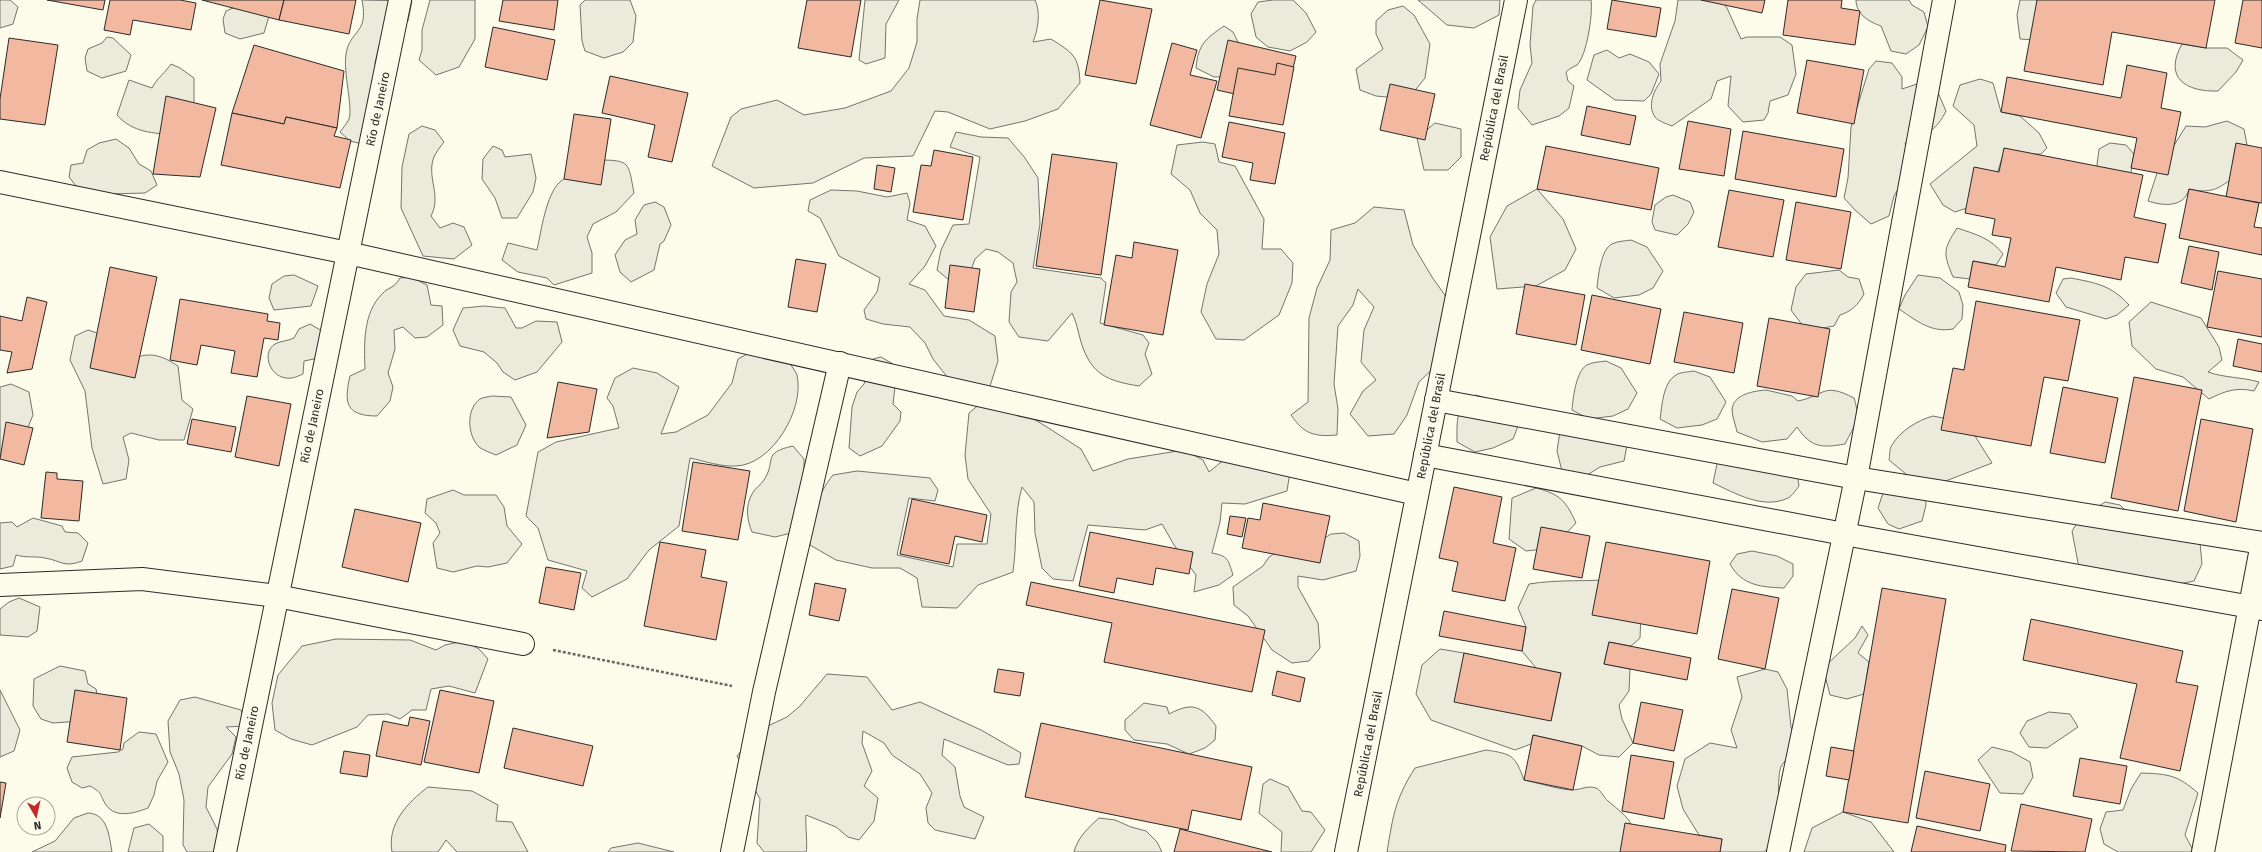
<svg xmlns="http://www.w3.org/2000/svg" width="2262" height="852" font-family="'Fira Sans',sans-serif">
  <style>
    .green { fill: #ecebdb; stroke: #74746e }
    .building { fill: #f2b8a0; stroke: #2b2b2b }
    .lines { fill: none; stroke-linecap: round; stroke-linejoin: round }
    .street-casing { stroke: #2b2b2b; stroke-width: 24 }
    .path { stroke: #6a6964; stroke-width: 2.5; stroke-dasharray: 3 2; stroke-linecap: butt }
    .street { stroke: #fdfbea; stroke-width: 22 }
    .labels { text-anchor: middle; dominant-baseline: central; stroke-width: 3; stroke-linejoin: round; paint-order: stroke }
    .street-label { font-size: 12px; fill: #2b2b2b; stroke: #fdfbea }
  </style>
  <rect width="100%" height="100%" fill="#fdfbea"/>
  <g class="green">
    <path d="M0,0H10L18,7L13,24L0,28Z"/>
    <path d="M362,0L412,1L408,21L388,32L379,46L375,63L379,79L366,145L350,141L340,132C343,128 347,123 349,119C353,107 343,72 346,54C350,29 369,35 362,0Z"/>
    <path d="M430,0H475V39L459,67L436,75L419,60L422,50V30Z"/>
    <path d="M585,0H630L636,16L633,42L623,52L604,58L585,51L582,41L580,5Z"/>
    <path d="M865,0H899L886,24L885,58L866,64L859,60Z"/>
    <path d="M920,0H1035C1041,12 1038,30 1033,42L1051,39C1073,53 1079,56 1080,83L1058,109L1025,121L990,129L948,112L935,111L913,156L864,158L813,183L754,188L712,166L731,117L741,109L777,100L804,115L845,108L891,91L909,68L917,42V19Z"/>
    <path d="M1273,0H1293L1306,13L1316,32L1307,42L1290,51L1268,47L1256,37L1251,14L1258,2Z"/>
    <path d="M1418,0H1500L1499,15L1474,28L1447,25Z"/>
    <path d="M1536,0H1591C1593,14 1587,55 1577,65C1573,67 1569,69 1566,72L1568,81L1574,86L1569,108L1559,116L1532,125L1518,108L1520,90L1532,63L1530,45L1533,6Z"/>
    <path d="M1678,0H1721L1727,8L1741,39L1747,37H1780L1792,45L1796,74L1788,95L1770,101L1768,113L1764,120L1743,122L1728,106L1731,76L1717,81L1711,99L1672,126C1667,124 1658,121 1655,117C1647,106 1654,90 1661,81L1660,64L1675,21Z"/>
    <path d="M1856,0H1909L1912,5L1924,12L1928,27L1919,45L1906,54L1891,51L1881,26C1869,22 1856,14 1856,0Z"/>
    <path d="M2020,0H2059L2050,41L2020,39L2017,15Z"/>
    <path d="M240,5L269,16L264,33L240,39L225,33L223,19L226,11Z"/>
    <path d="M1403,6L1414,15L1430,44L1425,78L1408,99L1376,96L1360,90L1356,69L1383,49L1376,34V21L1388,10Z"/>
    <path d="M1224,26L1233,32L1248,62L1235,76L1214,77L1196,68C1198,45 1205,39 1224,26Z"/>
    <path d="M107,37L113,38L131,55L126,71L102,78L87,71L85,58L88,49L102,43Z"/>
    <path d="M2182,44L2206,48H2227L2243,60L2236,72L2218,91C2186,92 2163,78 2182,44Z"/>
    <path d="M1607,50L1619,58L1630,54L1649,62L1659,74L1651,94L1644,101L1615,100L1587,80L1594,55Z"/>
    <path d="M1876,61L1892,63L1902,77V89L1932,79L1946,111C1937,130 1924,137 1905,143L1908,156L1906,176L1894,196L1889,216L1871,224L1855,210L1844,198L1848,178L1851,127L1869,69Z"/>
    <path d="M171,64L180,68L194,78V106L176,135C153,133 133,133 117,115L129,80L152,88C157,78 165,73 171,64Z"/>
    <path d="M1980,79L1993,83L2001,112L2020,116L2039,133L2047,148L2041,154L2003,155L1995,180L1982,203L1955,212L1943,205L1930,184L1977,146L1974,125L1953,106L1960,85Z"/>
    <path d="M2227,121L2244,129L2247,145L2236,144L2230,180C2216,191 2207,193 2189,189C2184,208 2163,206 2148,201L2157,173L2186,126L2205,127Z"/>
    <path d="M1435,123L1461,129V157L1448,170H1424L1417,138Z"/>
    <path d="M422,126L435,130L444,142C441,146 436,152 434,157C426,177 442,195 431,216L440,228L453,223L464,227L472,245L454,259L423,256L401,208L402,167L409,134Z"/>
    <path d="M956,132L981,137L1008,138L1025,158L1038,178L1040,224L1033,268L1101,278L1106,283L1100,323L1143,335L1149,343L1145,354L1152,374L1139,386C1108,381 1091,375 1081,342C1078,332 1077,323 1072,313L1048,341L1019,337L1009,322L1011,292L1017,282L1013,263L998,252L986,249L975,259L968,278L949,280L937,270L941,250L953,225L969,224L980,157L950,147Z"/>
    <path d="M116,139L129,148L139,164L151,171L157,185L145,193L107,194L76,186L69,177L71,165L83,163L87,150L99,143Z"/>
    <path d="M1203,142L1215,144L1219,162L1235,166L1264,219L1262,249H1281L1293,263L1292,283L1279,315L1244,340L1216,339L1201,312L1207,284L1219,254L1217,230L1200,213L1190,190L1171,174L1177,145Z"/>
    <path d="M2110,143L2126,145L2134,154L2131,172L2118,185L2096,173L2099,149Z"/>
    <path d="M493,146L502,150L505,157L531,154L536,178L533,192L517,218H502L495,198L482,179L483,159Z"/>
    <path d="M597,160C631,160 628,162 634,193L616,212L593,224L587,237L592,253V273L554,285L547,278L518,272L502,260L508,243L537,250C541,232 546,194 560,182C570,173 586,167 597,160Z"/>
    <path d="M1537,189L1563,219L1576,249L1565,270L1536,286L1497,289L1490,237L1507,206Z"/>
    <path d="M831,190L857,191L887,197L907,193L910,203L907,220L925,226L936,246L925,266L909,284L925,290L944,316L969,320L995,336L998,361L990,386L961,384L948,378L933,359L925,343L910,327L883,324L866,319L864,310L877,292L880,278L839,256L820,218L808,211L810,200Z"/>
    <path d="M1673,195L1690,202L1694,212L1688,224L1677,235L1655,230L1652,222L1655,205L1666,197Z"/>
    <path d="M655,202L664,207L671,225L664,241L660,244L654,270L631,282L620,272L615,255L625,240L637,234L635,220L644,205Z"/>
    <path d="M1374,207L1404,210L1413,245L1432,277L1454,308L1446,356L1419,382L1407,415L1394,434L1368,436L1350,414L1363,391L1376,380L1361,362L1364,330L1374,307L1358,289L1353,305L1338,326L1334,384L1338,409L1337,435C1314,437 1304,434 1291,415L1308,402L1309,318L1317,288L1330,260L1331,230L1355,223Z"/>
    <path d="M1957,228C1975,234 1991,238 2003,254L1996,265L1973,261L1970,279L1953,277C1943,253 1943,250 1957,228Z"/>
    <path d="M1631,240L1647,247L1663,271L1653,288L1639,295L1614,298L1597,288C1598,277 1601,249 1612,244C1617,241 1626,241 1631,240Z"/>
    <path d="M1839,270L1848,277L1859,279L1864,294C1858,305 1852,311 1840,315L1834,326L1818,329L1803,326L1791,310L1796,287L1806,274Z"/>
    <path d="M294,275L318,286L311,306L274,310L269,298L272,284L284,276Z"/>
    <path d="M1918,275L1940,278L1959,292L1963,305L1962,319L1953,329C1931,333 1917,321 1899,309L1905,295Z"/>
    <path d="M411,277L427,285L431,305L442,306L443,325L427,337L415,338L403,327L394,330L395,349L388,373L393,387L390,401L377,416C345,416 344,402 350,376L365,369C364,344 363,313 382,294C389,286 393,290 400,278Z"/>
    <path d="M2071,278C2096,283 2111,285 2129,305L2117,315L2106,319L2066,307L2056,293L2063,279Z"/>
    <path d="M2151,302L2201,318L2219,347L2222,360L2208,372C2225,378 2242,377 2259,382L2254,391C2236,387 2225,391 2209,399L2183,377L2156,369L2132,346L2129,322Z"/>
    <path d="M484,306L505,308L516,328H522L536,321L557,322L562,342L537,372L515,380L503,372L497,363L484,352L460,346L453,330L463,308Z"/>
    <path d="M310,324L322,331L324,346L314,359L304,361L303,374C296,377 290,380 282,377C269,373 262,352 275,344C280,341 288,341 294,338L299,329Z"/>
    <path d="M88,330L110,337L137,357C153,352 164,357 178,366L182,400L193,409L184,440H159L131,433L123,437L129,460L126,479L103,484L92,448L85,391L70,360L75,336Z"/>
    <path d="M747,354L787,359C790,364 795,370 797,375C805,409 772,465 736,466C721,467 704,461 690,458L679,526L649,550L627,579L592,597L582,588L587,571L548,560L538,528L526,516L538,452L556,442L619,428L613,406L607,398L615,378L633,368L657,373L679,387L661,434L676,432L708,415L732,383L738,359Z"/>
    <path d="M881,357L893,364L895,387L893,404L901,412L900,421L882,446L860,456L849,448L852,407L857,392L864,384L873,359Z"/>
    <path d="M1606,361L1621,368L1637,393L1628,409L1613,416L1589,419L1572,410C1573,398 1576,371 1587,365C1592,362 1600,362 1606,361Z"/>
    <path d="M1694,371L1710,377L1726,402L1717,419L1702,425L1677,428L1660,419C1662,406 1663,382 1676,375C1680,372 1689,372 1694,371Z"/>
    <path d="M11,384L29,392L33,415L18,451L0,458V387Z"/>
    <path d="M1766,390L1792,396L1798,401C1826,395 1823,382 1854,398C1861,420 1855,424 1845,444C1822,448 1811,448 1797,427L1787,439L1762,442L1737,432C1736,426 1732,416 1732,410C1733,394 1754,391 1766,390Z"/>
    <path d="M1476,395L1492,400L1518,426L1513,439L1493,448L1475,452L1457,442C1457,421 1455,406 1476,395Z"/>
    <path d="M492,396L511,397L526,425L517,445L496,455C491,453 483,450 479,447C467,435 466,409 480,399C483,397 489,397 492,396Z"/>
    <path d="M981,403L1022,412L1047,427L1081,449L1093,471L1128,459L1184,450L1203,460L1209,472L1225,459L1290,472L1287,491L1245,504L1222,503L1220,522L1212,553C1228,556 1228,559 1233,575L1219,585L1194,592L1196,575L1174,545L1162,524L1145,530L1088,525L1073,581L1053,579L1042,568L1035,533L1034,502L1022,487C1014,515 1017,544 1013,572L978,585L957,608L922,607L917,578L900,568H872L836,560L810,545C809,519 817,495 833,475L857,471L930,478L938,490L935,501L909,498L897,555L953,567L957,544H987L991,514L968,479L965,455L969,413Z"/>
    <path d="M1933,416L1943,418L1975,436L1992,463L1925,489L1926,505L1922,521L1899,529L1888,524L1878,508L1884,490L1918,484L1889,460C1890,456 1889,449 1892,445C1900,431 1918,420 1933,416Z"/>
    <path d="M1560,431L1628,440L1624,461L1600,467L1584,477L1562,471L1557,451Z"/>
    <path d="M793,446L804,459C805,485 799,508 791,533L775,537L752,532C747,520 745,506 752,494C755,488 761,485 764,480C777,460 761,453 793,446Z"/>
    <path d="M1723,453L1796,467L1799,486C1796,490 1792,496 1788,498C1763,510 1735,493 1713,483L1717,464Z"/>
    <path d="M1536,488C1560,494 1566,501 1576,523L1552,548L1526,551L1509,539L1512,498Z"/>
    <path d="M453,490L464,495H496L504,507L507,526L522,544L507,563L488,567L477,566L453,572L437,568L433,543L440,533L436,523L425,513L427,499Z"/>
    <path d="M2105,502L2120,505L2145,530L2200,543L2202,564L2194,581L2164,587L2136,575L2121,587L2079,568L2072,531L2080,519Z"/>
    <path d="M33,518L62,526L65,532L78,533L88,543L82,561C64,568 62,561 45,558C35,556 26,558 16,555L13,566L0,569V523L12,522L17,527Z"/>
    <path d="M1344,533L1359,541L1360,556L1356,571L1323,580L1298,576V587L1318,623L1320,648L1309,661L1292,663L1272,650L1248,616L1234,605L1233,587L1263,566L1269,557L1290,543L1306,550L1331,534Z"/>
    <path d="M1752,551L1777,556L1793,564V576L1784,588C1762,587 1742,586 1730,564L1737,554Z"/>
    <path d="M1618,579L1641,614L1640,638L1631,646L1609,642L1604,664L1630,669L1629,691L1619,705L1622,719L1633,743L1619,757L1599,755L1582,746L1533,735L1531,744L1515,750L1431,720L1416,694L1422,665L1440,649L1464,653L1551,721L1561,673L1536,668L1522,651L1526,627L1518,608L1529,584C1559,579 1588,582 1618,579Z"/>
    <path d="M19,598L40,607L37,631L28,637L0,635V609L9,602Z"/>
    <path d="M1862,626L1868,635L1858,653L1869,662L1864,694L1847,699L1830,695L1823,668L1855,638Z"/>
    <path d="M336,639L410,640L436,650L445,645L464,641L479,649L488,659L475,693L449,686L431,689L426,710H412L400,719L388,714L368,715L357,727L312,745L291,739L275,730L272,703L278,675L302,646Z"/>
    <path d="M60,666L85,671L88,684L96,689L98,699L81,721L53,723L41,719L33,706L34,679Z"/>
    <path d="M1765,669L1778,672L1787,689L1791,727L1799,747C1794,753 1786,758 1782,765C1775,774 1781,821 1781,836L1764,852H1720L1722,839L1699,835L1683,809L1677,786L1685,759L1710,743L1737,748L1731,730L1742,697L1737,677Z"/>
    <path d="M827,674L867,677L892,710L920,702L981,730L1021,753L1019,764L1008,765L944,739L942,755L955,767L960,796L964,807L984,817L975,839L935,830L928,823L926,808L932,793L920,774L892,755L884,743L863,731L862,743L872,771L864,786L878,798L874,821L859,840L848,837L836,827L806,815C805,824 808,847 806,852H764L757,843L760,799L737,756L757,731L787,717L800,706Z"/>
    <path d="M0,690L20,730L14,751L0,757Z"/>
    <path d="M195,697L241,710L246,726L226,727L236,737L232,754L208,787L206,807L217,829L220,848L212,852H187L183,845L184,800L179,774L170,752L168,721L180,700Z"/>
    <path d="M1144,703L1167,707L1169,714C1192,702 1201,705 1216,726L1215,740L1205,748L1189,754L1167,744L1134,740L1125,730V720Z"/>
    <path d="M2049,712L2070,714L2078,727L2047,748L2029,747L2020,733L2027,721Z"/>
    <path d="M139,732L156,734L168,762L157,781L154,795L148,808C135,813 116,819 106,805C99,794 104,794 90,786L82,788L72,782L67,768L72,757L118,752L123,749L124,743Z"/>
    <path d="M1992,747L2012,752L2030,762L2033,777L2023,794L2000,793L1978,760Z"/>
    <path d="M1486,750C1512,754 1515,755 1524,780C1539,783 1556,789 1572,790C1581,790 1587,785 1596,788C1601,790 1604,798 1608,801C1629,819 1643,826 1622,852H1387C1393,816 1395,799 1415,768Z"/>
    <path d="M2141,773C2169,774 2177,775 2198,793L2185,835L2194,852H2118L2104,844L2100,829L2106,812L2123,810L2131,789Z"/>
    <path d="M1270,779L1288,787L1302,811L1311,812L1325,830L1311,852H1281L1282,832L1259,813L1263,784Z"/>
    <path d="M428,787L472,791L498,805L496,821L512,822L528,852H457L446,840L438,852H392C387,824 407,803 428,787Z"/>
    <path d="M1843,812L1871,822L1894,852H1804L1812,828Z"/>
    <path d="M88,813C108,814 109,836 112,852H32L55,841L74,818Z"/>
    <path d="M1099,818L1115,820L1131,827L1146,831L1157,842L1162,852H1074C1078,837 1088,828 1099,818Z"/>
    <path d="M149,824L163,836V852H128L134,828Z"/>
    <path d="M638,843L674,852H608L611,848Z"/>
  </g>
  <g class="building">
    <path d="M47,0H105L103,10Z"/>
    <path d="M110,0H180L196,3L191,30L133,20L130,35L104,30Z"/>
    <path d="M202,0H284L279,20Z"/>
    <path d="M284,0H356L349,34L279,20Z"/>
    <path d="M503,0H558L554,30L499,21Z"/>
    <path d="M807,0H861L851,57L798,48Z"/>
    <path d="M1100,0L1152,9L1136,84L1085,75Z"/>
    <path d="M1612,0L1661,8L1656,37L1607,29Z"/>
    <path d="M1701,0H1765L1762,13Z"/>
    <path d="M1788,0H1842L1841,8L1860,11L1855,45L1783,35Z"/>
    <path d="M2037,0H2215L2206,48L2112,32L2103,85L2024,71Z"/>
    <path d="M2243,0H2262V48L2235,43Z"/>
    <path d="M493,27L555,40L547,80L485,67Z"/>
    <path d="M9,38L58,45L45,125L0,119V99Z"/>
    <path d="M1228,40L1296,56L1284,105L1217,90Z"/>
    <path d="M1172,43L1197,50L1190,75L1217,81L1201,138L1150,125Z"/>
    <path d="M254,45L344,71L337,128L286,117L284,124L232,113Z"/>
    <path d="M1807,60L1864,70L1854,124L1797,113Z"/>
    <path d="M1277,63L1294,67L1283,125L1229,116L1238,68L1275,75Z"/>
    <path d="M2127,65L2167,73L2161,108L2181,112L2168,175L2131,168L2137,138L2001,112L2007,77L2121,98Z"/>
    <path d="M610,76L688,93L672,162L648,157L655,125L602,113Z"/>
    <path d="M1390,84L1435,94L1425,140L1380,130Z"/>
    <path d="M166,96L216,108L200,177L153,174Z"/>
    <path d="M1587,106L1636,116L1630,145L1581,135Z"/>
    <path d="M232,113L284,124L286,117L337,128L334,136L351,140L340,188L221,165Z"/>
    <path d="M574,114L611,119L601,185L564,179Z"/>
    <path d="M1688,121L1731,129L1724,176L1679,169Z"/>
    <path d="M1229,122L1285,133L1275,184L1250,180L1253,163L1222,157Z"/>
    <path d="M1743,131L1844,149L1836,197L1735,179Z"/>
    <path d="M2236,143L2262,148V203L2226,197Z"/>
    <path d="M1546,146L1659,168L1651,210L1537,189Z"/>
    <path d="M2004,148L2143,175L2134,217L2166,224L2158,263L2125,257L2121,280L2056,267L2049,302L1968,287L1973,261L2005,267L2011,238L1992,235L1995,219L1965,213L1974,167L1999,172Z"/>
    <path d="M934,150L973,157L963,220L913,212L921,165L931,166Z"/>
    <path d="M1052,154L1117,163L1101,275L1036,266Z"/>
    <path d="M877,165L895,168L891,192L874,189Z"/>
    <path d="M2189,189L2259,203L2254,227L2262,228V255L2179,238Z"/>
    <path d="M1729,190L1784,200L1773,257L1718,247Z"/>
    <path d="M1796,202L1851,212L1841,269L1786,260Z"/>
    <path d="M1134,242L1178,250L1163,335L1104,325L1116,255L1132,258Z"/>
    <path d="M2189,246L2219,252L2212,290L2181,283Z"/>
    <path d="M796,259L826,264L817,312L788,307Z"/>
    <path d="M950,265L980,269L974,312L945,308Z"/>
    <path d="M110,267L157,277L135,378L90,368Z"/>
    <path d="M2218,271L2262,279V337L2207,327Z"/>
    <path d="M1525,284L1585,295L1576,345L1516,334Z"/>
    <path d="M1592,295L1661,309L1650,364L1581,350Z"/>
    <path d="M27,297L47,302L32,369L7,373L12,352L0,350V316L22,321Z"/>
    <path d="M180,299L268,314L267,321L280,323L278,340L264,338L257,377L231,373L235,351L201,345L197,365L170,360Z"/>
    <path d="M1976,301L2080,320L2068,381L2044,377L2031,446L1941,430L1953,368L1964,370Z"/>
    <path d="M1684,312L1743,323L1734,373L1674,362Z"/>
    <path d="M1769,318L1830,329L1818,397L1757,386Z"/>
    <path d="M2238,339L2262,344V372L2233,366Z"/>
    <path d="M2134,377L2202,390L2178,511L2111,498Z"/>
    <path d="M558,382L597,389L589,432L547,438Z"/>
    <path d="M2063,387L2118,398L2105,463L2050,453Z"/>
    <path d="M247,396L291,404L279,466L235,457Z"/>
    <path d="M192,419L236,427L231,452L187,444Z"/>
    <path d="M2201,419L2253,429L2236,522L2184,511Z"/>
    <path d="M6,422L33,428L24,465L0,459Z"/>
    <path d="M693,462L750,471L738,540L682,531Z"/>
    <path d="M46,472L57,473V479L83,481L79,521L41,518Z"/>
    <path d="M1454,487L1502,497L1493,543L1516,548L1505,601L1452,591L1458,562L1439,558Z"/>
    <path d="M912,499L987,515L982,542L955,536L949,564L900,554Z"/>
    <path d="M1263,503L1330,516L1320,563L1242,548L1248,518L1260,520Z"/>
    <path d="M355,509L421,523L408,582L342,567Z"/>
    <path d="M1230,516L1246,518L1242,537L1227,534Z"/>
    <path d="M1541,527L1590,536L1582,578L1533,569Z"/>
    <path d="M1090,532L1193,552L1189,574L1156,568L1153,585L1117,578L1114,593L1079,586Z"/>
    <path d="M660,542L706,550L701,577L727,582L716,640L644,626Z"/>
    <path d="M1606,542L1710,561L1697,634L1592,615Z"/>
    <path d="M546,567L581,573L574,610L539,603Z"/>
    <path d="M1031,582L1265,630L1252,692L1104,662L1112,623L1026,605Z"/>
    <path d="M815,583L846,589L839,621L809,615Z"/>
    <path d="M1882,588L1946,599L1908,823L1843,812Z"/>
    <path d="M1732,589L1779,598L1765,669L1718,659Z"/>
    <path d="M1444,611L1526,627L1522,651L1439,636Z"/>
    <path d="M2031,619L2183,651L2176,682L2198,686L2180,771L2120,758L2137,684L2023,660Z"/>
    <path d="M1609,642L1691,658L1687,680L1604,664Z"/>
    <path d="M1464,653L1561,673L1551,721L1454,702Z"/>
    <path d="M998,669L1024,673L1020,696L994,692Z"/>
    <path d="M1277,671L1305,678L1300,702L1272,695Z"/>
    <path d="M75,690L127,698L120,750L67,742Z"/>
    <path d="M440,690L494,701L479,773L424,762Z"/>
    <path d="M1641,702L1683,710L1674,751L1633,743Z"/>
    <path d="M410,717L430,721L421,765L376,756L383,721L408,726Z"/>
    <path d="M1041,723L1252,767L1241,820L1192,810L1188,830L1025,797Z"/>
    <path d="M513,728L593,746L583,786L504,768Z"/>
    <path d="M1533,735L1582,746L1573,790L1524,780Z"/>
    <path d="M1831,747L1854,751L1849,780L1826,776Z"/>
    <path d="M344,751L370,755L367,777L340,773Z"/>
    <path d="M1631,755L1674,762L1664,819L1622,811Z"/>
    <path d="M2080,758L2127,766L2120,804L2073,796Z"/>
    <path d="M1925,771L1990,784L1980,831L1916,818Z"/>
    <path d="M0,782L6,783L0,818Z"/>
    <path d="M2021,804L2092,819L2085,852L2011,851Z"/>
    <path d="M1625,823L1722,839L1720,852H1620Z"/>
    <path d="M1917,826L2006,845L2005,852H1911Z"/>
    <path d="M1180,829L1272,852H1174Z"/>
  </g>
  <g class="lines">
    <defs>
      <g id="street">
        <path d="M0,182L348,253L1417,494"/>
        <path d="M1436,400L1856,478L2262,543"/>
        <path d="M1425,455L1844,534L2262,609"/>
        <path d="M0,585L142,579L277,596L523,644"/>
        <path d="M225,852L400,0"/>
        <path d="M732,852L764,692L840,363"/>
        <path d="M1346,852L1516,0"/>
        <path d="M1778,852L1856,478L1944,0"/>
        <path d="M2203,852L2262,543"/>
      </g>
    </defs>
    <use href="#street" class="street-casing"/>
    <path class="path" d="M553,650L732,686"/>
    <use href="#street" class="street"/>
  </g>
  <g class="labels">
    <g class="street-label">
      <text transform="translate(1494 108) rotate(-79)">República del Brasil</text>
      <text transform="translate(378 109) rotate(-78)">Río de Janeiro</text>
      <text transform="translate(312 426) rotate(-78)">Río de Janeiro</text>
      <text transform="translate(1431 426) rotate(-79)">República del Brasil</text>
      <text transform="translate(247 743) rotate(-78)">Río de Janeiro</text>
      <text transform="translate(1368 744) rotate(-79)">República del Brasil</text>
    </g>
  </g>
  <g transform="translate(36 816) rotate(171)"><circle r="19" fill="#fdfbea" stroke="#a9a89e"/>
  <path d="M0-3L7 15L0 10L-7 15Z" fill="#c62828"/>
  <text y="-6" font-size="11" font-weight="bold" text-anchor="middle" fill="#2b2b2b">N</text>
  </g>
</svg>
